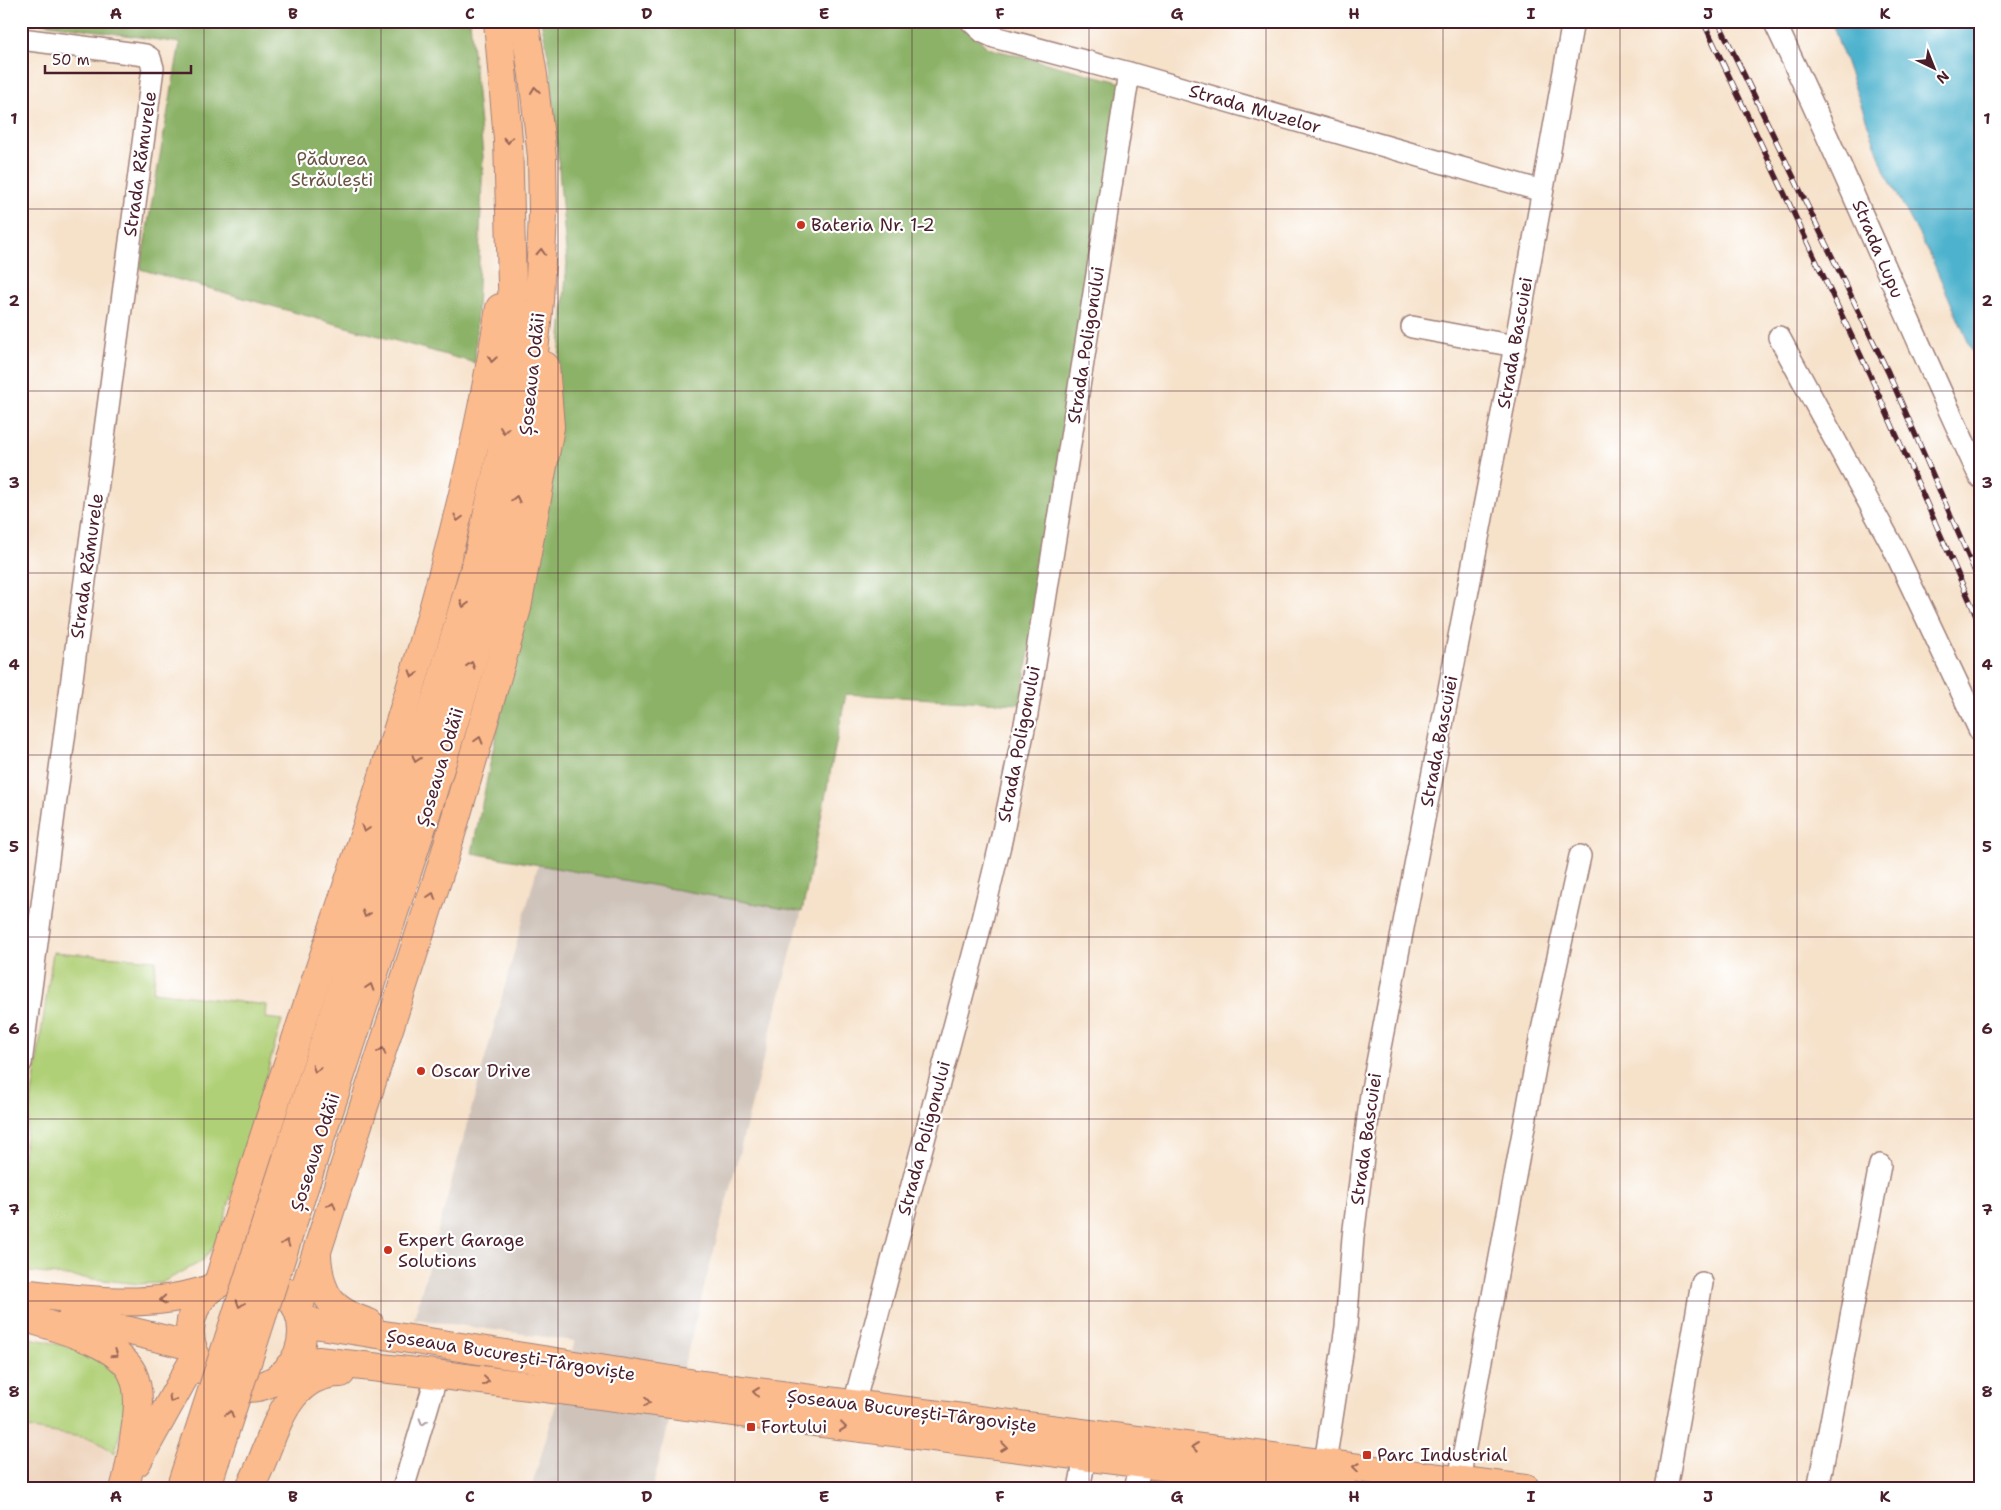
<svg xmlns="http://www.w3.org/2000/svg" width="2001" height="1510" font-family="'Shantell Sans',sans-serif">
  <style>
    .built { fill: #edd2b9 }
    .industrial { fill: #cec2b9 }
    .green { fill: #b0d077; stroke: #7d7851 }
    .forest { fill: #8cb268; stroke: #6b684a }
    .water { fill: #4eb2cd; stroke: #4c687c }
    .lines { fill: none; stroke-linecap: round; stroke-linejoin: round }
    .minor-casing { stroke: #a0807a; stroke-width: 24 }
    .primary-casing { stroke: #a0807a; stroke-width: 30 }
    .minor { stroke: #fff; stroke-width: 21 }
    .primary { stroke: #fbbb8d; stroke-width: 28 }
    .rail-casing { stroke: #4a1f2b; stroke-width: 5.5 }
    .rail { stroke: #fff; stroke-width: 4; stroke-dasharray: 11; stroke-linecap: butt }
    .primary-bridge-casing { stroke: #a0807a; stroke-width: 30; stroke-linecap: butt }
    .primary-bridge { stroke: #fbbb8d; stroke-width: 28 }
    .oneway { stroke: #9a6557 }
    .oneway2 { stroke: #ae9aa0 }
    .grid { fill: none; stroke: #4a1f2b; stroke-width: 1; stroke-opacity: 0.55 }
    .poi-dot { fill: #c8321e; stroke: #fff; stroke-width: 2 }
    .labels { text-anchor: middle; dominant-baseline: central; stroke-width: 4.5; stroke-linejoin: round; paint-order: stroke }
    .street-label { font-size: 18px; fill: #4a1f2b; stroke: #fff }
    .park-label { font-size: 18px; fill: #695442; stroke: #fff }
    .poi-label { font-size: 18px; fill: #4a1f2b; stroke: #fff; text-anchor: start }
    .neatline { fill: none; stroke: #4a1f2b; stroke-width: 2 }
    .grid-label { font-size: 16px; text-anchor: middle; font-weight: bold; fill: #4a1f2b }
  </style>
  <rect width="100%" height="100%" fill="#fff"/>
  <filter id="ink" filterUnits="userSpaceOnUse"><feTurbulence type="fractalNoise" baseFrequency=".02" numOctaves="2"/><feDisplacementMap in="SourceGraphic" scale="10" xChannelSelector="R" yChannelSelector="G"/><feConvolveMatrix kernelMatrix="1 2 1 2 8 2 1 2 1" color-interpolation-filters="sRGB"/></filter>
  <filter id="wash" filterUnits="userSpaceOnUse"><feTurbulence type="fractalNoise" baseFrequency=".0096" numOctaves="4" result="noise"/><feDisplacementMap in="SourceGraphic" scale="20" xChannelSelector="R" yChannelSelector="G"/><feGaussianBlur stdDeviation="1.12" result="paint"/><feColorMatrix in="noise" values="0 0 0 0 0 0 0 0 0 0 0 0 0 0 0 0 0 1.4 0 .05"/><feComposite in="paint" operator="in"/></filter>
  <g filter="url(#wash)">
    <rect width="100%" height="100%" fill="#f6e1c9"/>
    <path class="built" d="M21,1428L93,1439L103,1444L114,1457L116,1467L110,1489H21Z"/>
    <path class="industrial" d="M538,865L802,910L652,1489H531L575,1341L414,1319Z"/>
    <g class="green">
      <path d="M53,952L156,960L153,992L267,1005L266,1018L282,1020L218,1241L201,1262L161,1283L139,1284L21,1271V1171Z"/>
      <path d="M21,1336C54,1344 128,1352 125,1399C124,1417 119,1436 115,1453L93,1439L21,1427Z"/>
    </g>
    <g class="forest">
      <path d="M29,21H470L483,156L475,363L140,269L180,43Z"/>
      <path d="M541,21H960L988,48L1127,84L1020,704L846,694L802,912L472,853L515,642L554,422L567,263L550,64Z"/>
    </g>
    <path class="water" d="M1831,21H1980V369L1930,255L1885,172Z"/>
  </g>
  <g filter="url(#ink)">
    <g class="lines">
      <defs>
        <g id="minor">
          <path d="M971,21L983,32L994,37L1129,73L1542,191"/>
          <path d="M1774,21C1846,172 1909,326 1980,477"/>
          <path d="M21,39L145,55L150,58L153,68L21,1063"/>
          <path d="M1412,327L1515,346"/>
          <path d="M1779,337L1891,543L1980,731"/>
          <path d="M854,1404L977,940L1001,841L1027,714L1129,73"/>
          <path d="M1325,1463L1346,1327L1353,1237L1371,1094L1515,346L1573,21"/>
          <path d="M1459,1480L1541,1035L1580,856"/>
          <path d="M403,1489L437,1375"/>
          <path d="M1079,1489L1085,1457"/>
          <path d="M1135,1489L1141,1464"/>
          <path d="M1666,1489L1702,1283"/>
          <path d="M1818,1489L1880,1165"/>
        </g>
        <g id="primary">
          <path d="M287,1158L440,687L478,557L501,454L514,356L508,140L498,21"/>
          <path d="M311,1166L426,814L497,581L522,476L539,301L543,214L542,157L533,75L524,21"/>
          <path d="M317,1256C320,1296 331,1311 369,1323"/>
          <circle cx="246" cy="1332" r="56"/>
          <path d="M218,1284C314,959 448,643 500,308"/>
          <path d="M21,1293C86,1300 147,1310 210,1289"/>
          <path d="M298,1310L441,868L517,608L550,427L545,366"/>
          <path d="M21,1316C52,1327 116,1341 132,1372C141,1391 138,1413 135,1432C132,1451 130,1471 124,1489"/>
          <path d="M301,1318L320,1325L702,1385L1526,1489"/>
          <path d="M70,1321L130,1331L192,1346"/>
          <path d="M289,1367L318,1361L426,1373L1343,1489"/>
          <path d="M137,1462L196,1356"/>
          <path d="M180,1489L192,1453"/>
          <path d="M206,1489L215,1461"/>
          <path d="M249,1489C274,1447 279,1373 341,1373"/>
        </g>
      </defs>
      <use href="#minor" class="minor-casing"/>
      <use href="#primary" class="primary-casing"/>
      <use href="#minor" class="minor"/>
      <use href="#primary" class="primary"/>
      <defs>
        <g id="rail">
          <path d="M1703,21L1869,373L1980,624"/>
          <path d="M1718,21L1888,372L1980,583"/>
        </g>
      </defs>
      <use href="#rail" class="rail-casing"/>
      <use href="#rail" class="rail"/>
      <defs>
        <g id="primary-bridge">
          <path d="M192,1453L287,1158"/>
          <path d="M215,1461L311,1166"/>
        </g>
      </defs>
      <use href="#primary-bridge" class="primary-bridge-casing"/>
      <use href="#primary-bridge" class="primary-bridge"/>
    </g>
    <defs><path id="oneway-chevron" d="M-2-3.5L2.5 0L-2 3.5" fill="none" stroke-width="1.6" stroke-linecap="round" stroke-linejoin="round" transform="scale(1.25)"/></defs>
    <g class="oneway">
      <use href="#oneway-chevron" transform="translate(535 90) rotate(-96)"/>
      <use href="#oneway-chevron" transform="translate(508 140) rotate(87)"/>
      <use href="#oneway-chevron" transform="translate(541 252) rotate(-87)"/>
      <use href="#oneway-chevron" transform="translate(492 359) rotate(99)"/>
      <use href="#oneway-chevron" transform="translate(504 430) rotate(97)"/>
      <use href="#oneway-chevron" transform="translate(516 499) rotate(-77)"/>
      <use href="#oneway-chevron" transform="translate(458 518) rotate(105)"/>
      <use href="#oneway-chevron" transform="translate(464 604) rotate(106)"/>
      <use href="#oneway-chevron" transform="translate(471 665) rotate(-73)"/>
      <use href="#oneway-chevron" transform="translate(413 674) rotate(107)"/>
      <use href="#oneway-chevron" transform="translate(479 740) rotate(-74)"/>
      <use href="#oneway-chevron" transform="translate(416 759) rotate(108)"/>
      <use href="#oneway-chevron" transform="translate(365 829) rotate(108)"/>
      <use href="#oneway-chevron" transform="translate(432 896) rotate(-72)"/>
      <use href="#oneway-chevron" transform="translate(366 914) rotate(108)"/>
      <use href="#oneway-chevron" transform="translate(370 987) rotate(-72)"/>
      <use href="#oneway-chevron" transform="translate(382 1051) rotate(-72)"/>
      <use href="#oneway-chevron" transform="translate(316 1069) rotate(108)"/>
      <use href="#oneway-chevron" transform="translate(332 1205) rotate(-72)"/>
      <use href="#oneway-chevron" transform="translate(286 1243) rotate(-72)"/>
      <use href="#oneway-chevron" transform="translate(163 1300) rotate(176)"/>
      <use href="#oneway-chevron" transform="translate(240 1304) rotate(108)"/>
      <use href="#oneway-chevron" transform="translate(115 1354) rotate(34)"/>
      <use href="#oneway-chevron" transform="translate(486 1381) rotate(7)"/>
      <use href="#oneway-chevron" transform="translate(756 1392) rotate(-173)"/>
      <use href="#oneway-chevron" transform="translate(172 1399) rotate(120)"/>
      <use href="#oneway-chevron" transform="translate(647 1402) rotate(7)"/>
      <use href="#oneway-chevron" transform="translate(230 1414) rotate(-72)"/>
      <use href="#oneway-chevron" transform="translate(843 1427) rotate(7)"/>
      <use href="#oneway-chevron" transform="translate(1004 1447) rotate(7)"/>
      <use href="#oneway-chevron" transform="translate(1195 1447) rotate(-173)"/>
      <use href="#oneway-chevron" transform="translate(1356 1467) rotate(-173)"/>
    </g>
    <use class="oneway2" href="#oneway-chevron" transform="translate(423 1422) rotate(107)"/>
  </g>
  <path class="grid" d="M204,21V1489M381,21V1489M558,21V1489M735,21V1489M912,21V1489M1089,21V1489M1266,21V1489M1443,21V1489M1620,21V1489M1797,21V1489M21,209H1980M21,391H1980M21,573H1980M21,755H1980M21,937H1980M21,1119H1980M21,1301H1980"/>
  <g class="poi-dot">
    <circle cx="801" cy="225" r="5"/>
    <circle cx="421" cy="1071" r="5"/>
    <circle cx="388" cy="1250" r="5"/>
    <rect x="746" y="1422" width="10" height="10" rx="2.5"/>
    <rect x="1362" y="1450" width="10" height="10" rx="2.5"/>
  </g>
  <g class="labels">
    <g class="street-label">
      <text transform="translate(1255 109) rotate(16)">Strada Muzelor</text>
      <text transform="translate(140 164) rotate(-82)">Strada Rămurele</text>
      <text transform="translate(1878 249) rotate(67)">Strada Lupu</text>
      <text transform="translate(1515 343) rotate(-80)">Strada Bascuiei</text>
      <text transform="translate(1086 345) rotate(-81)">Strada Poligonului</text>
      <text transform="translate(532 374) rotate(-84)">Șoseaua Odăii</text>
      <text transform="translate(87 566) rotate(-82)">Strada Rămurele</text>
      <text transform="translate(1439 741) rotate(-79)">Strada Bascuiei</text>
      <text transform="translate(1019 744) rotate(-79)">Strada Poligonului</text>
      <text transform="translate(440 767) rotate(-73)">Șoseaua Odăii</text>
      <text transform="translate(924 1138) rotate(-75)">Strada Poligonului</text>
      <text transform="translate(1366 1139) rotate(-82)">Strada Bascuiei</text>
      <text transform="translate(315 1152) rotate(-72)">Șoseaua Odăii</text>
      <text transform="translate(511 1355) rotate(9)">Șoseaua București-Târgoviște</text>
      <text transform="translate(912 1411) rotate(7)">Șoseaua București-Târgoviște</text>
    </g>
    <g class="park-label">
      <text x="332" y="159">Pădurea<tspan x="332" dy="21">Străulești</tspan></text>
    </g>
    <g class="poi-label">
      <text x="811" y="225">Bateria Nr. 1-2</text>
      <text x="431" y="1071">Oscar Drive</text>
      <text x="398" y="1240">Expert Garage<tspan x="398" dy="21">Solutions</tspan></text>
      <text x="761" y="1427">Fortului</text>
      <text x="1377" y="1455">Parc Industrial</text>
    </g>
  </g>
  <rect width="2001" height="1510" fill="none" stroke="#fff" stroke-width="55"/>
  <g transform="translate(1934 68) rotate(137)" stroke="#ffffff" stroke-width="4" paint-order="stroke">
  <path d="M0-4L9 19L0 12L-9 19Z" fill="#4a1f2b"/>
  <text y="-8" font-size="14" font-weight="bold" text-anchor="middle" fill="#4a1f2b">N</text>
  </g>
  <path d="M45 65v8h146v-8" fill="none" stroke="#4a1f2b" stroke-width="2.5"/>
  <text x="52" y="65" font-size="15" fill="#4a1f2b" stroke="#ffffff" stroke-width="4" paint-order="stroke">50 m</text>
  <rect x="28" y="28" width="1946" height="1454" class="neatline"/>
  <g class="grid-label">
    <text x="116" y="19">A</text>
    <text x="293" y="19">B</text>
    <text x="470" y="19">C</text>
    <text x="647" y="19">D</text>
    <text x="824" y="19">E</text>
    <text x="1000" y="19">F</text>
    <text x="1177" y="19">G</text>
    <text x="1354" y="19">H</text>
    <text x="1531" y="19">I</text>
    <text x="1708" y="19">J</text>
    <text x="1885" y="19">K</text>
    <text x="14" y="124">1</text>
    <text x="1987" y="124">1</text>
    <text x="14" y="306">2</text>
    <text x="1987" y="306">2</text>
    <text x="14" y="488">3</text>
    <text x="1987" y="488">3</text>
    <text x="14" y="670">4</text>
    <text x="1987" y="670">4</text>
    <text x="14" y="852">5</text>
    <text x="1987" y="852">5</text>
    <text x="14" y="1034">6</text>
    <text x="1987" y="1034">6</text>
    <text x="14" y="1215">7</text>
    <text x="1987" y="1215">7</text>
    <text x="14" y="1397">8</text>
    <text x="1987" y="1397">8</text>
    <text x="116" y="1502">A</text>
    <text x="293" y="1502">B</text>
    <text x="470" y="1502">C</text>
    <text x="647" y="1502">D</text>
    <text x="824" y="1502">E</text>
    <text x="1000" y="1502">F</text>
    <text x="1177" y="1502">G</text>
    <text x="1354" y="1502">H</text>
    <text x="1531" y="1502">I</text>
    <text x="1708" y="1502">J</text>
    <text x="1885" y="1502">K</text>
  </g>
</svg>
